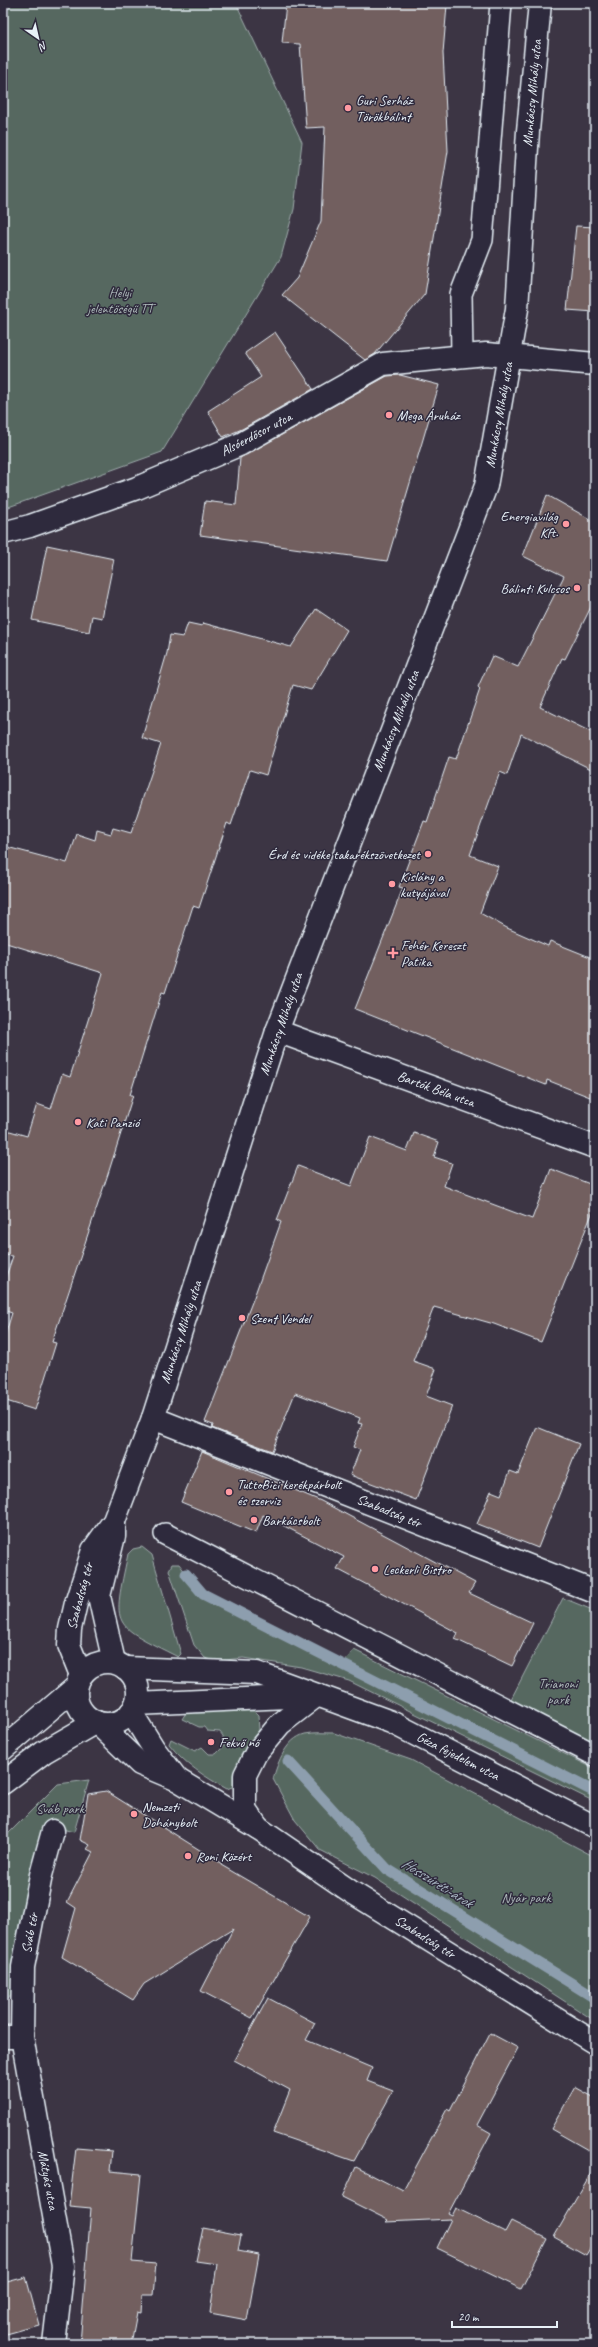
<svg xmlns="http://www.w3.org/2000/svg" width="598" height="2347" font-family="Caveat,sans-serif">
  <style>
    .green { fill: #566860; stroke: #9facac }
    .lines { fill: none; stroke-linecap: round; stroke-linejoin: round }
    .stream { stroke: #8d9eae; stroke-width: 11 }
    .building { fill: #725f5f; stroke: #e8f1f8 }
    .lane-casing { stroke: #e8f1f8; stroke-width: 24 }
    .street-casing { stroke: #e8f1f8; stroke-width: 25 }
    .secondary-casing { stroke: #e8f1f8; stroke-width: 25 }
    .lane { stroke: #2f2a3d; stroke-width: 21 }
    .street { stroke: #2f2a3d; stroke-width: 22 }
    .secondary { stroke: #2f2a3d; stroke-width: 22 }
    .poi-dot { fill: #ff9aa2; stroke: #2f2a3d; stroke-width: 1.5 }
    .labels { text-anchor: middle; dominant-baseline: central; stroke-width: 3; stroke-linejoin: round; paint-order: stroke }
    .street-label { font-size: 14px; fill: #e8f1f8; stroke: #2f2a3d }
    .poi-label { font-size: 14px; fill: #e8f1f8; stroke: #2f2a3d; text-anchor: start }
    .park-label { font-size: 14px; fill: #aebabb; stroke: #2f2a3d }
    .water-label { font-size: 15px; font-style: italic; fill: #acbac6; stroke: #2f2a3d }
  </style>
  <rect width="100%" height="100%" fill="#3c3544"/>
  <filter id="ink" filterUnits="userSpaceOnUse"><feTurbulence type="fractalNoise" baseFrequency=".025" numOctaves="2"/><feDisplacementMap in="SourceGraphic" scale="8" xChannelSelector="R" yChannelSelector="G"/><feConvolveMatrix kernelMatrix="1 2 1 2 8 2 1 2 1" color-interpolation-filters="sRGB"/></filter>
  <g filter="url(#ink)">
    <g class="green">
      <path d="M3,3H236L302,142L294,209L281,257L162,452L3,509Z"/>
      <path d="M142,1547L152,1555L181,1654L178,1657C111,1623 112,1629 128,1554L133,1549Z"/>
      <path d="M172,1564H179L196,1586L345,1661L354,1650L595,1769V1802L349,1681L301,1667L243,1658L216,1661L205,1658L194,1645L169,1570Z"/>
      <path d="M563,1598L595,1611V1752L507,1707Z"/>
      <path d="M239,1710L254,1711L258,1715L259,1730L241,1755L237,1785L227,1789C205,1777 185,1764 169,1744L171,1739L195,1751L202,1747L209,1754H216L224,1746L223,1736L220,1732L207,1731L204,1727H199L182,1719L186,1713Z"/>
      <path d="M334,1733L411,1760L595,1857V2021L375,1878L320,1850L295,1820L273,1779C278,1762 286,1739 305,1734C314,1732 325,1733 334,1733Z"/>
      <path d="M89,1780L74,1832L46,1825L12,1993L3,2004V1839L58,1784Z"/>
    </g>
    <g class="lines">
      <g class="stream">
        <path d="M186,1574L203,1594L595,1792"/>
        <path d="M288,1761L387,1869L595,1998"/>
      </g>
    </g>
    <g class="building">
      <path d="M286,3H414L447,5L443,53L448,151L425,294L375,354L365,360L282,295L297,278L321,221L325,127L306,128L300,44L282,43Z"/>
      <path d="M576,226L595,227V312L567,310Z"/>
      <path d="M275,332L313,389L242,429L223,437L208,411L261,377L245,353Z"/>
      <path d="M400,375L439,385L387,561L200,535L205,501L236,505L240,458L387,376Z"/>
      <path d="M547,495L595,522V599L565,659L562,658L540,707L595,734V771L521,734L507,775L500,772L470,855L498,866L480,913L507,928L548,946L550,941L595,959V1099L547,1080L546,1085L355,1009L403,888L399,887L424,821L427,822L449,757L456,759L480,689L478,687L492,656L518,667L564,576L523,556Z"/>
      <path d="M47,545L114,559L102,618L92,616L89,632L32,620Z"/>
      <path d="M316,609L347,630L311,690L293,685L266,775L250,770L231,825L227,823L199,908L193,906L165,993L162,992L130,1095H133L108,1174L52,1342L56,1343L35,1410L3,1400V1342L12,1313L3,1310V1285L13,1256L3,1255V1129L27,1136L37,1104L51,1109L62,1074L70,1077L103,973L3,942V846L67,863L77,834L95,840L97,830L111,834L113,828L131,833L161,744L142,738L167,653L170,635L183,637L188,623L202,626L203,623L291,647Z"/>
      <path d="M414,1133L439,1142L434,1157L452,1163L444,1186L532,1219L551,1169L595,1186V1206L541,1342L494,1324L434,1307L413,1361L436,1369L426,1396L452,1406L416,1500L350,1475L360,1450L353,1447L362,1424L358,1423L360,1418L295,1393L272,1451L212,1428L213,1425L205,1422L254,1297L281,1222L277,1220L298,1166L351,1186L370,1137L407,1151Z"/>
      <path d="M537,1427L579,1444L538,1548L477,1524L491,1491L501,1495L510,1471L518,1474Z"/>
      <path d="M202,1451L321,1501L475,1583L469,1593L533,1623L512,1666L455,1639L458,1633L337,1569L344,1557L263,1515L256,1533L181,1502Z"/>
      <path d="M106,1791L222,1864L221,1865L310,1917L252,2018L201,1991L233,1929L144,1984L133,2000L62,1957L76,1908L67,1902L93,1852L87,1849L90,1845L80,1840L88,1794Z"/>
      <path d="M268,1998L315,2023L306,2040L372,2068L367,2081L393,2091L354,2161L273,2133L290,2090L234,2060Z"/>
      <path d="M490,2033L518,2048L477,2125L491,2133L448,2214L452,2216L456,2208L505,2232L511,2221L547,2239L521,2289L437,2248L451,2219L386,2222L388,2220L342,2197L356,2167L403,2191L447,2109L450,2111Z"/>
      <path d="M575,2087L595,2098V2154L551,2129Z"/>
      <path d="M76,2148L112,2151L110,2171L141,2174L132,2262L156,2264L153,2295H142L141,2313L137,2312L131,2344H80L91,2208L69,2206Z"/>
      <path d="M595,2166V2240L586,2255L554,2237Z"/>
      <path d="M203,2228L241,2235L238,2251L259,2255L247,2320L210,2313L217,2264L196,2261Z"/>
      <path d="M26,2277L39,2325L3,2335V2283Z"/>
    </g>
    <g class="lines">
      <defs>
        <g id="lane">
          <path d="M462,355L461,294L482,240L501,3"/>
          <path d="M165,1534L595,1755"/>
        </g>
        <g id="street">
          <path d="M3,533L30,526L137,488L241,444L383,364L486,354L595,364"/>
          <path d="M153,1418L595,1592"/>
          <path d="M131,1712L154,1749L177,1779"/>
          <path d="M96,1722L140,1764L178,1780L258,1828L350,1891L595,2043"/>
          <path d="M258,1828L245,1809V1775L256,1753L280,1724L316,1696"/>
          <path d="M53,1831L41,1875L23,1967L22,2037L63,2266L54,2344"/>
          <path d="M3,2037H22"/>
        </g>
        <g id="secondary">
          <path d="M277,1031L595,1147"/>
          <path d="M114,1525V1536L99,1596L114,1662"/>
          <circle cx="107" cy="1693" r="31"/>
          <path d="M125,1668L257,1673L391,1722L595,1827"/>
          <path d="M81,1675L69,1645L70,1629L76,1603L93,1550L114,1521L153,1418L277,1031L486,486L517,309L528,131L540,3"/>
          <path d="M136,1704L311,1696"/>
          <path d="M3,1749L76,1687"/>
          <path d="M3,1783L44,1752L96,1722"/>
        </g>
      </defs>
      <use href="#lane" class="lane-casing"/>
      <use href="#street" class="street-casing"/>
      <use href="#secondary" class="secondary-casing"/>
      <use href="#lane" class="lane"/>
      <use href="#street" class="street"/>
      <use href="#secondary" class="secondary"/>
    </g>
  </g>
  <g class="poi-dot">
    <circle cx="348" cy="108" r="4"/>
    <circle cx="389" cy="415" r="4"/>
    <circle cx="566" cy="524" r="4"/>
    <circle cx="577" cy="588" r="4"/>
    <circle cx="428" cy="854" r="4"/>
    <circle cx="392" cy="884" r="4"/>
    <path d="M391 947h4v4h4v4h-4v4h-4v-4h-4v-4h4z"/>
    <circle cx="78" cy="1122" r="4"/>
    <circle cx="242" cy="1318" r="4"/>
    <circle cx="229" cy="1492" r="4"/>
    <circle cx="254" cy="1520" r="4"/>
    <circle cx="375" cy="1569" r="4"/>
    <circle cx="211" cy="1742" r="4"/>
    <circle cx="134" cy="1814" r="4"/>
    <circle cx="188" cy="1856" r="4"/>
  </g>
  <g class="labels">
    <g class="street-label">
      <text transform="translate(532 93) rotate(-85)">Munkácsy Mihály utca</text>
      <text transform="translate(499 415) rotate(-80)">Munkácsy Mihály utca</text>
      <text transform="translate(256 434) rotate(-28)">Alsóerdősor utca</text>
      <text transform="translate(396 721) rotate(-69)">Munkácsy Mihály utca</text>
      <text transform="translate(281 1024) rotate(-71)">Munkácsy Mihály utca</text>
      <text transform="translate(436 1089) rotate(20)">Bartók Béla utca</text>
      <text transform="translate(181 1332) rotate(-72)">Munkácsy Mihály utca</text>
      <text transform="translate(389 1511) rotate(22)">Szabadság tér</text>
      <text transform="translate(80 1596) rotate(-75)">Szabadság tér</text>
      <text transform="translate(458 1756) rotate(27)">Géza fejedelem utca</text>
      <text transform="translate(30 1933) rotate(-79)">Sváb tér</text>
      <text transform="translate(425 1937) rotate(32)">Szabadság tér</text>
      <text transform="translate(48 2180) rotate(79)">Mátyás utca</text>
    </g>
    <g class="poi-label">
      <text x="356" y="100">Guri Serház<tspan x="356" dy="16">Törökbálint</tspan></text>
      <text x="397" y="415">Mega Áruház</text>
      <text x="558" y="516" text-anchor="end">Energiavilág<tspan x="558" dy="16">Kft.</tspan></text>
      <text x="569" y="588" text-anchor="end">Bálinti Kulcsos</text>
      <text x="420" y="854" text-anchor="end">Érd és vidéke takarékszövetkezet</text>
      <text x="400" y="876">Kislány a<tspan x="400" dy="16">kutyájával</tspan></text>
      <text x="401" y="945">Fehér Kereszt<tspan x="401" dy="16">Patika</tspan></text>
      <text x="86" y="1122">Kati Panzió</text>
      <text x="250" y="1318">Szent Vendel</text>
      <text x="237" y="1484">TuttoBici kerékpárbolt<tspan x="237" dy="16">és szerviz</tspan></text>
      <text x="262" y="1520">Barkácsbolt</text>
      <text x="383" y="1569">Leckerli Bistro</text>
      <text x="219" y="1742">Fekvő nő</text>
      <text x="142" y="1806">Nemzeti<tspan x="142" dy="16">Dohánybolt</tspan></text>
      <text x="196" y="1856">Roni Közért</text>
    </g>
    <g class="park-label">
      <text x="120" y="292">Helyi<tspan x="120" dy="16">jelentőségű TT</tspan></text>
      <text x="558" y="1683">Trianoni<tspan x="558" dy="16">park</tspan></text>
      <text x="60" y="1808">Sváb park</text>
      <text x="526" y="1897">Nyár park</text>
    </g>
    <g class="water-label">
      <text transform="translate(437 1883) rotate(32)">Hosszúréti-árok</text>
    </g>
  </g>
  <rect width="598" height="2347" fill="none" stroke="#2f2a3d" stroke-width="16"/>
  <rect x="8" y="8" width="582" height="2331" fill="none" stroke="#e8f1f8" stroke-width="1.5" filter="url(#ink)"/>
  <g transform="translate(38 38) rotate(146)" stroke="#2f2a3d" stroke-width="3" paint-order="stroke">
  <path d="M0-3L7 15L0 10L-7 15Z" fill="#e8f1f8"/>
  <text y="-6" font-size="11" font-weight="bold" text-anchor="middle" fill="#e8f1f8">N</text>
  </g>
  <path d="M452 2321v6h105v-6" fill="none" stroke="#e8f1f8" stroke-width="2"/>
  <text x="458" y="2321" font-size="12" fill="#e8f1f8" stroke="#2f2a3d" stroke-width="3" paint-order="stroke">20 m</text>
</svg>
